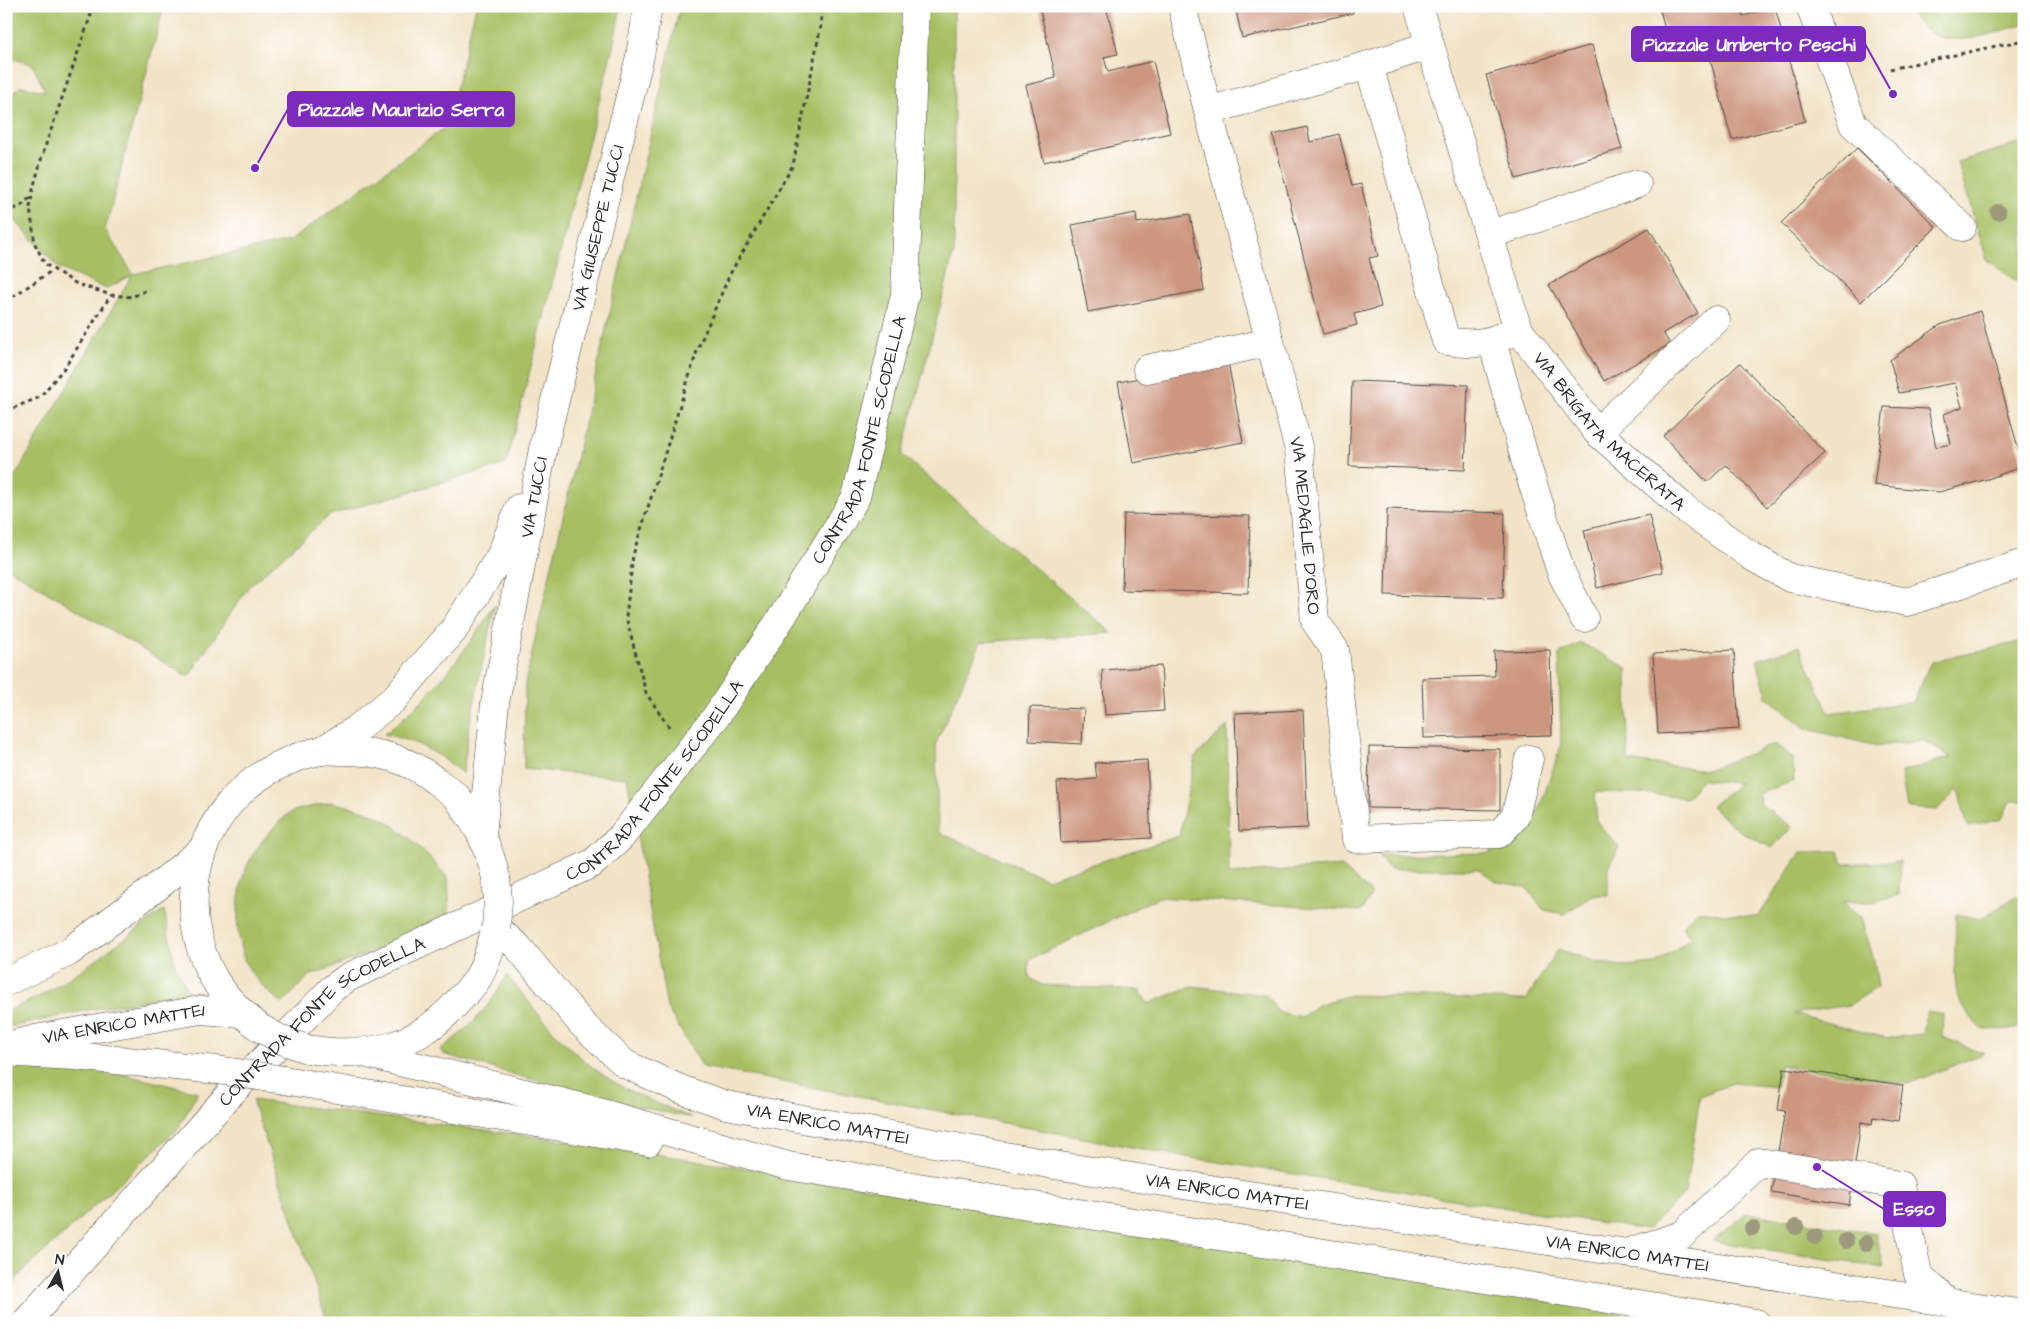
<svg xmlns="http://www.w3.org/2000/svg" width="2030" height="1329" font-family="'Architects Daughter',sans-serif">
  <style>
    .green { fill: #a7bf64; stroke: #697548 }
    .building { fill: #cc9780 }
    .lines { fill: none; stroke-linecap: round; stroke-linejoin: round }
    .minor-casing { stroke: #494742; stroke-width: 29 }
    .major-casing { stroke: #494742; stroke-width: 29 }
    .path { stroke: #494742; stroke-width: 3; stroke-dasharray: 4 4; stroke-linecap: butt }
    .minor { stroke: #fff; stroke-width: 28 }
    .major { stroke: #fff; stroke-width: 28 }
    .major-bridge-casing { stroke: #494742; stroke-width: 29; stroke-linecap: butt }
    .major-bridge { stroke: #fff; stroke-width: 28 }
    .tree { fill: #9c9a7c }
    .labels { text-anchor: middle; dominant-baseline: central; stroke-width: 5; stroke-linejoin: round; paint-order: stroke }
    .street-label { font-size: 18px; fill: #2b2b2b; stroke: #fff }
    .leader { fill: none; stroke: #7b2cbf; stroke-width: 2 }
    .callout-dot { fill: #7b2cbf; stroke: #fff; stroke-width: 2 }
    .callout { fill: #7b2cbf; stroke: #7b2cbf; stroke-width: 2 }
    .callout-label { font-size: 19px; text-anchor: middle; font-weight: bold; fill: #fff }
  </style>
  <rect width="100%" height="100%" fill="#fff"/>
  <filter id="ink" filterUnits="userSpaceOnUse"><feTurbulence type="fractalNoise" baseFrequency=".02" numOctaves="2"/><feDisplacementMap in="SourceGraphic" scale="10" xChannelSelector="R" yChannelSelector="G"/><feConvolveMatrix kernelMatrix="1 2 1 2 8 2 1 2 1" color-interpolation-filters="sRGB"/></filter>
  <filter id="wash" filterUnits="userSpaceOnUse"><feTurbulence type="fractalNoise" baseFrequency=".0096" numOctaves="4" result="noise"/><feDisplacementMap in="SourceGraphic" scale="20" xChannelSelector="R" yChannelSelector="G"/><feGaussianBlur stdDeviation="1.12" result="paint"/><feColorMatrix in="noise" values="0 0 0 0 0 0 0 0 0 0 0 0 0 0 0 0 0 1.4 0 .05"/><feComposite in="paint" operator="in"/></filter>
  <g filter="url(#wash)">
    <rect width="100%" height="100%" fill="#f1e3c6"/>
    <g class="green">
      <path d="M6,6H164L105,230L133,274L290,241L447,126L476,6H621L613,47L506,464L330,515L249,586L188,677L10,569L6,572V492L132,275L106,289L59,268L6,211V100L21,86L45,91L32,64L6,57Z"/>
      <path d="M680,6H960L954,8V252L902,455L1112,633L981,642L936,743L938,832L1047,879L1179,836L1195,757L1227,726L1229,874L1341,866L1372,894L1362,911L1159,897L1029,960V977L1042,985L1140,990L1148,1004L1192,986L1266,995L1278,1012L1302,1017L1317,1005L1350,995L1526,1000L1558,949L1597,962L1621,966L1655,964L1691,938L1682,926L1697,911L1758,917L1801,852L1839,851L1843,864L1900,861L1899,895L1872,902H1843L1861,918L1874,960L1878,987L1849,1005L1793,1014L1887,1038L1923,1034L1927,1011L1943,1014L1942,1037L1984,1053L1908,1084L1780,1065L1776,1087L1733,1083L1700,1096L1685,1193L1647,1230L1174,1155L703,1067L667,1008L627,778L524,769L525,683Z"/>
      <path d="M1908,6H2024V24C1983,36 1931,59 1908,6Z"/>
      <path d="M2024,142V287L1987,260L1957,162Z"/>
      <path d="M495,605L469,727L463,774C436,751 419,742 384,734C430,699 464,653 495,605Z"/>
      <path d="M2024,641V801H2010L2002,819L1968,827L1958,789L1937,810L1907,808L1901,772L1951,757L1924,741L1877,746L1807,729L1767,697L1757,660L1799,646L1829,713L1913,702L1931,662Z"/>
      <path d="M1581,643L1627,668L1628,761L1707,770L1775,744L1793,759L1794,781L1758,794L1762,806L1792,827L1772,848L1739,831L1711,806L1740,783L1701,780L1686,798L1639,793L1595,792L1597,822L1619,847L1608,870V895H1593L1564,914L1544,910L1526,887L1498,882L1478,869H1390L1378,855L1489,853L1538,812L1561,746L1559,654Z"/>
      <path d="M331,802C342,805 354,807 365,811C399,823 425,852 448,878L450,922L309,976L282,1004C270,993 256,982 248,967C234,944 236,899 244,874C250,854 273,825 290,813C299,808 320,805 331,802Z"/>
      <path d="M2024,892V1024L2015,1029L1983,1030C1974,1021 1965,1011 1959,1000C1952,985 1956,933 1956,914L1980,919Z"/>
      <path d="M164,910L175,965L189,993L93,1009L6,1028V1012L42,995L83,969Z"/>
      <path d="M507,975C538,1014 569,1054 611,1080C636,1096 665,1106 692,1118L589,1096L443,1054L440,1050C470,1027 489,1009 507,975Z"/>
      <path d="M44,1064L104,1070L198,1092L177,1130L20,1274L6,1294V1067Z"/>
      <path d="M252,1100L584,1143L800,1176L1674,1323H328Z"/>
      <path d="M1746,1213L1876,1233L1884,1268L1712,1241Z"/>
    </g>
    <g id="blocks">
      <g class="building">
        <path d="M1039,6H1106L1118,54L1104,57L1108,72L1153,61L1170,133L1044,162L1026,85L1056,78Z"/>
        <path d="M1235,6H1352L1353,13L1242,38Z"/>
        <path d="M1659,6H1740L1743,16L1775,7L1805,121L1732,140L1706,44L1671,53Z"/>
        <path d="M1592,45L1622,149L1516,179L1486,75Z"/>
        <path d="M1307,127L1310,142L1339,134L1352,186L1361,184L1378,256L1369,258L1381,307L1354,314L1357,325L1323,334L1273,135Z"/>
        <path d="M1857,148L1936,227L1861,302L1781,223Z"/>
        <path d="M1136,213L1137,223L1190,214L1204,290L1088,312L1072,225Z"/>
        <path d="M1649,228L1698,313L1663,333L1670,344L1604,381L1549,285Z"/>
        <path d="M1980,311L2023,466L1988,479L1939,492L1874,485L1884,407L1928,409L1936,447L1951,444L1944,414L1962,407L1955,383L1899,393L1890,360L1940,325Z"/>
        <path d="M1228,362L1243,442L1133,463L1118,382Z"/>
        <path d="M1740,363L1825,453L1767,507L1726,465L1707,482L1663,436Z"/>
        <path d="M1352,381L1468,385L1465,470L1349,466Z"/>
        <path d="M1387,509L1505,513L1503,598L1385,595Z"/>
        <path d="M1124,514L1250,516L1248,593L1122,590Z"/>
        <path d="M1649,515L1663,572L1597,588L1584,530Z"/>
        <path d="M1550,650L1552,735L1424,738L1422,678L1495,676L1494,651Z"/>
        <path d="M1734,650L1739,729L1658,734L1653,654Z"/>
        <path d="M1161,666L1164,711L1105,715L1102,670Z"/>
        <path d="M1030,707L1084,709L1082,744L1029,741Z"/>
        <path d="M1303,710L1308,828L1239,831L1235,713Z"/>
        <path d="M1369,747L1500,749V810L1368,808Z"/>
        <path d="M1147,760L1151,838L1061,843L1057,782L1097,779L1095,763Z"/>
        <path d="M1784,1068L1903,1085L1898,1121L1873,1117L1872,1124L1861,1122L1849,1205L1771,1192L1785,1111L1778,1110Z"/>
      </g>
    </g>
  </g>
  <g filter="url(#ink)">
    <use href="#blocks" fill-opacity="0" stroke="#494742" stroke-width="1"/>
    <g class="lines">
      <defs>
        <g id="minor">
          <path id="s1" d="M1182,6L1208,111L1299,450L1315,621L1335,650L1356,839L1499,834L1515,817L1529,759"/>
          <path id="s2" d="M1418,6L1518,329L1597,432L1684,508L1751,556L1790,578L1907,602L2024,563"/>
          <path d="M1810,6L1853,124L1962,227"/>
          <path d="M1369,65L1446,341C1475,346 1492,343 1518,329"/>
          <path d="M1208,111L1369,65L1430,45"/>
          <path d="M1489,235L1637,184"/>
          <path d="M1492,341L1526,463L1561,572L1584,618"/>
          <path d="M1147,369L1270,342"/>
          <path d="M1597,432L1716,320"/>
          <path d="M1626,1253L1682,1235L1759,1162L1900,1185L1918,1274L1946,1301"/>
          <path id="s3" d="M25,1323L231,1093L332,989L347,978L593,863L621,837L715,718L782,617L856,497L905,295L915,6"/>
        </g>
        <g id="major">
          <path d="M321,751L354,731L393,700L453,631L501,555L519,508"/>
          <path id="s4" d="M482,835L495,703L543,449L640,56L648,6"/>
          <path d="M6,982L69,952L158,886L202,850"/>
          <path d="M260,1028C238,1011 218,991 207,965C175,893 202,807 272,769C287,761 304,753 322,751C329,750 337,751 344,751C380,751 408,759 436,781C443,786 450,791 457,797C461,802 464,808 468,813C483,835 490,852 496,878"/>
          <path id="s5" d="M6,1046L35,1039L200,1010L242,1013"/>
          <path id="s6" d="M307,1049C369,1059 419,1048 461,998C467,992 474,985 478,978C487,963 491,944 496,928L518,947L582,1024L625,1064L680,1089L726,1105L1060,1166L2024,1314"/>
          <path d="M18,1053L74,1056L217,1070"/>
          <path d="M367,1054L581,1107L788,1166L1756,1323"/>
          <path d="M284,1080L648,1142"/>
        </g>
      </defs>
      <use href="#minor" class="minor-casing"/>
      <use href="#major" class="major-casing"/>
      <g class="path">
        <path d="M94,6L43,153L33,189L30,208L35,244L45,264L77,284L111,295L132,297L149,289"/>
        <path d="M1890,69L2024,40"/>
        <path d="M6,212L21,206L32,196"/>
        <path d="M6,292L13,295"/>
        <path d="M6,301L53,270"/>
        <path d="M6,411L40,397L65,367L111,295"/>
        <path d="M669,727L646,693L626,617L633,555L698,348L730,274L793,165L821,25V6"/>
      </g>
      <use href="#minor" class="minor"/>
      <use href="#major" class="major"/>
      <defs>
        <g id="major-bridge">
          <path d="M496,928L498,900L496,878"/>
          <path d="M260,1028L284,1041L307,1049"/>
          <path d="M217,1070L284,1080"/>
        </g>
      </defs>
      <use href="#major-bridge" class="major-bridge-casing"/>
      <use href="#major-bridge" class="major-bridge"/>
    </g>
    <g class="tree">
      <circle cx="1998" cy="212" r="8"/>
      <circle cx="1796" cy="1227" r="8"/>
      <circle cx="1752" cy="1228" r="8"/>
      <circle cx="1815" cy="1237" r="8"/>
      <circle cx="1846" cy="1241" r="8"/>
      <circle cx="1866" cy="1243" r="8"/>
    </g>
  </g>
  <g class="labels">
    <g class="street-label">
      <text stroke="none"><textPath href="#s4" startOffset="619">VIA GIUSEPPE TUCCI</textPath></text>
      <text stroke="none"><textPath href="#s2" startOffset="476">VIA BRIGATA MACERATA</textPath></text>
      <text stroke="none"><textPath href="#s3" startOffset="1251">CONTRADA FONTE SCODELLA</textPath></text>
      <text stroke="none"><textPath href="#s4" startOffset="342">VIA TUCCI</textPath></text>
      <text stroke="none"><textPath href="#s1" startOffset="535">VIA MEDAGLIE D'ORO</textPath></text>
      <text stroke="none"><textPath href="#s3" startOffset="846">CONTRADA FONTE SCODELLA</textPath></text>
      <text stroke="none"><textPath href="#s3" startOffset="426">CONTRADA FONTE SCODELLA</textPath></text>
      <text stroke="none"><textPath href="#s5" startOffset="120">VIA ENRICO MATTEI</textPath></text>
      <text stroke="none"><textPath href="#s6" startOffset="651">VIA ENRICO MATTEI</textPath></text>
      <text stroke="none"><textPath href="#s6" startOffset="1056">VIA ENRICO MATTEI</textPath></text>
      <text stroke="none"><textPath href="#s6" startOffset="1461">VIA ENRICO MATTEI</textPath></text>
    </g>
  </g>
  <path class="leader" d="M1893 94L1865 44M255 168L288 109M1817 1167L1884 1209"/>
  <g class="callout-dot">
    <circle cx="1893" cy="94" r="5"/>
    <circle cx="255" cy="168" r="5"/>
    <circle cx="1817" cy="1167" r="5"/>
  </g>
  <g class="callout">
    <rect x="1632" y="27" width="233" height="34" rx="5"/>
    <rect x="288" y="92" width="226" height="34" rx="5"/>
    <rect x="1884" y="1192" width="61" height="34" rx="5"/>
  </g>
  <g class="callout-label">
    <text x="1749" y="51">Piazzale Umberto Peschi</text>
    <text x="401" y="116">Piazzale Maurizio Serra</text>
    <text x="1914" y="1215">Esso</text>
  </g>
  <rect width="2030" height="1329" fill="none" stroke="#fff" stroke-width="25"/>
  <g transform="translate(58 1272) rotate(8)" stroke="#ffffff" stroke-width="4" paint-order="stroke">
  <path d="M0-4L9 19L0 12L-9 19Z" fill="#2b2b2b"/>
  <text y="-8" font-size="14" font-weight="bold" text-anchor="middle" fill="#2b2b2b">N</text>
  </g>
</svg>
